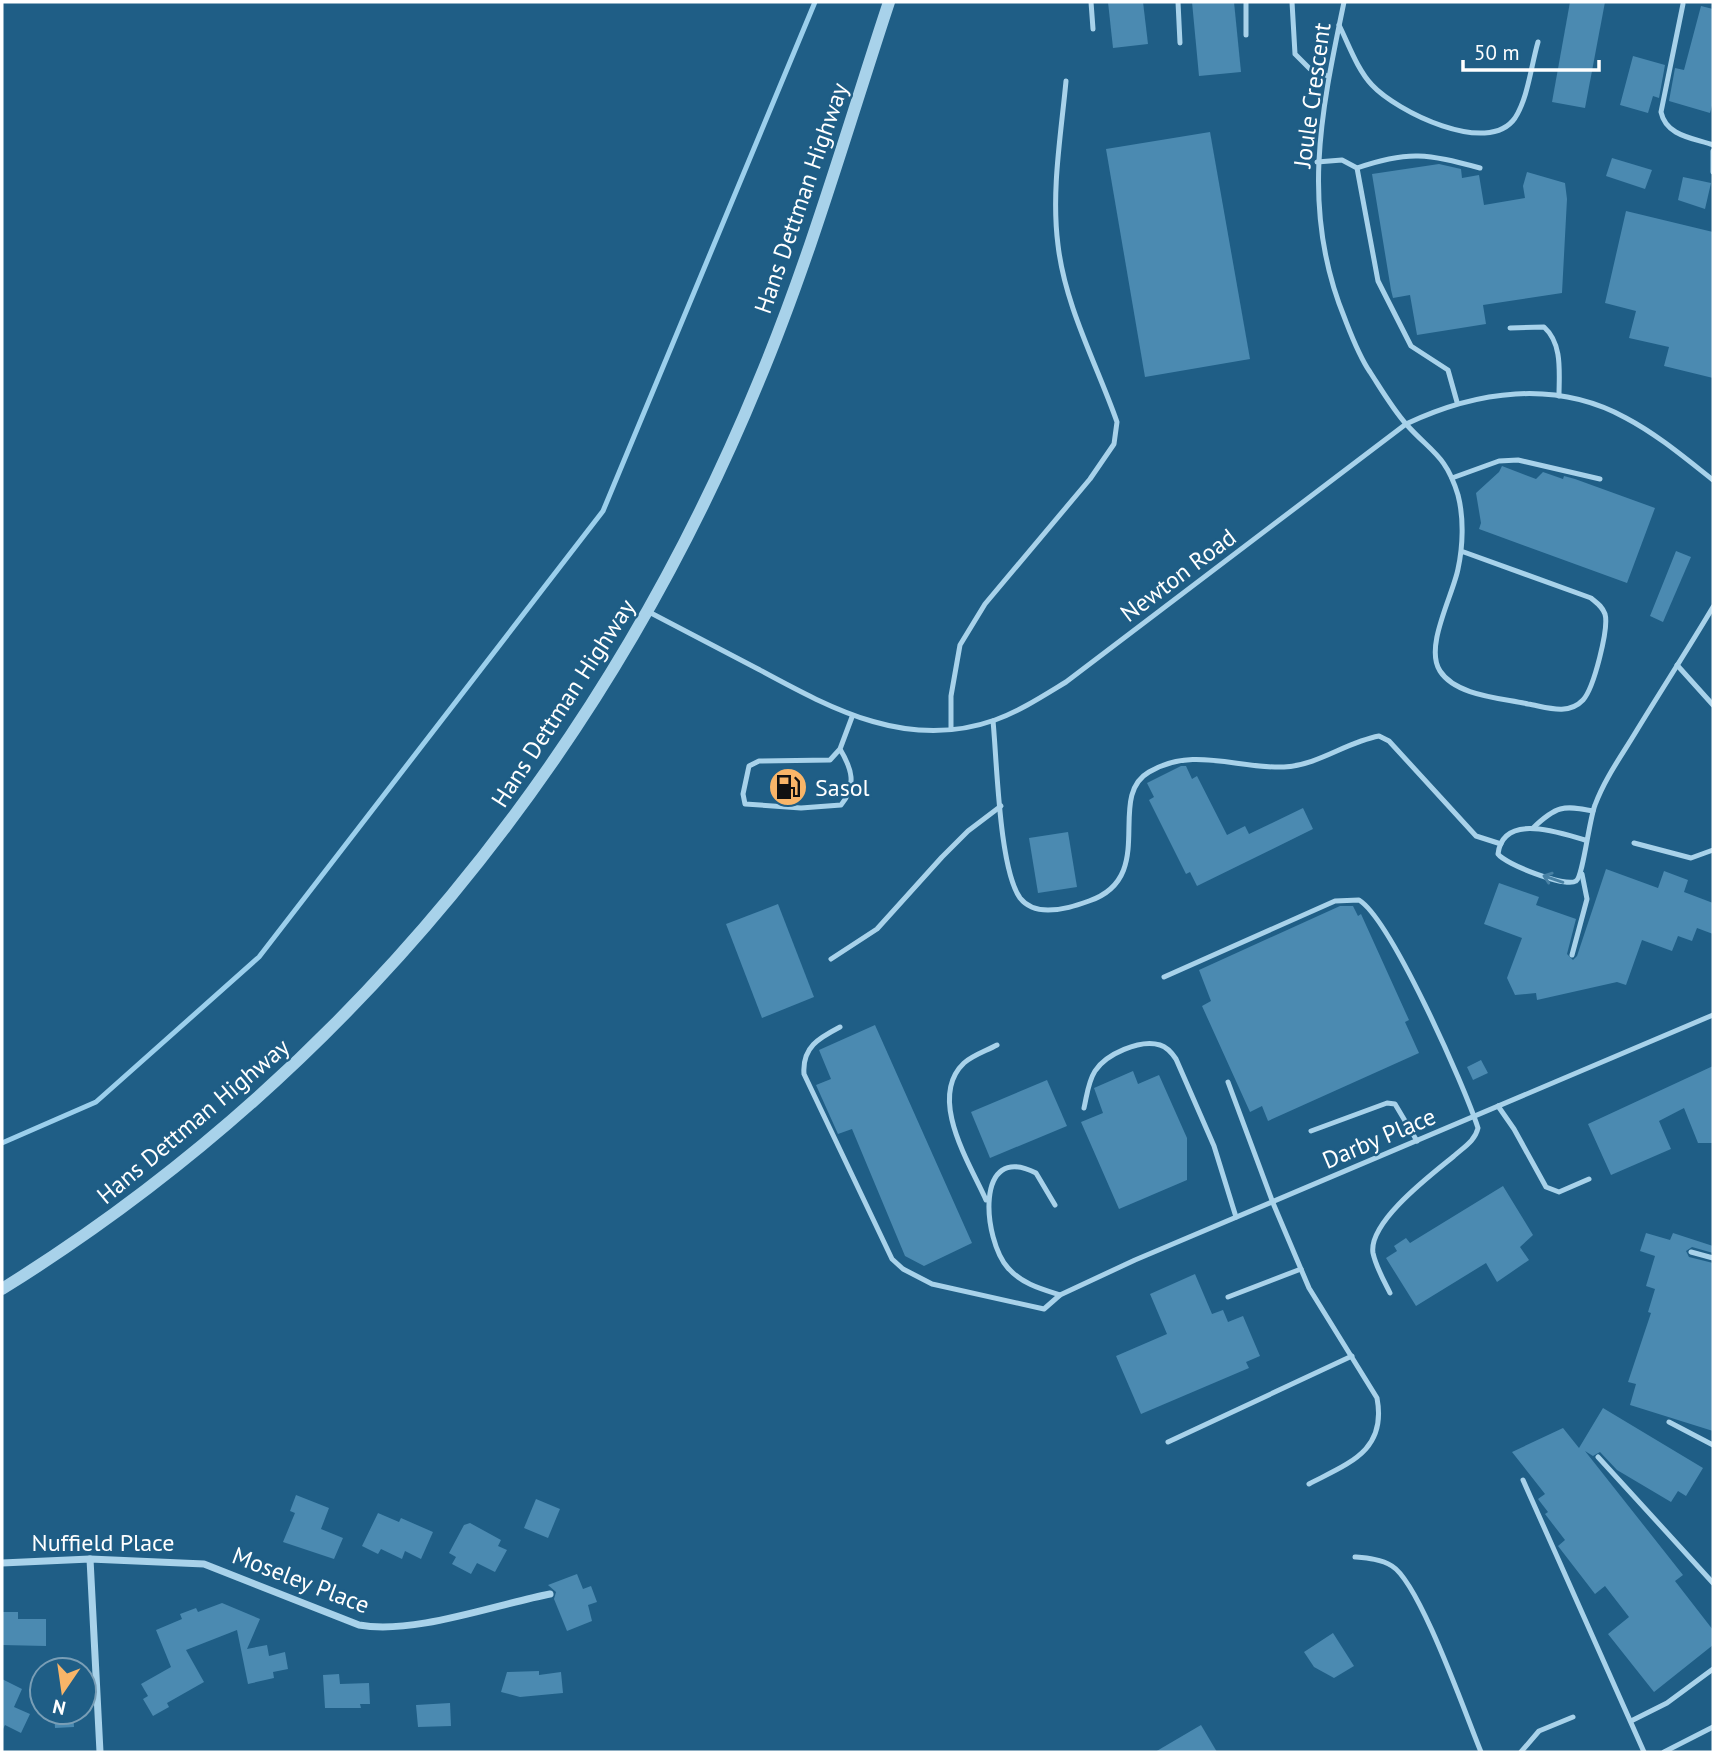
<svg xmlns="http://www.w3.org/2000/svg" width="1715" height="1754" font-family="'PT Sans',sans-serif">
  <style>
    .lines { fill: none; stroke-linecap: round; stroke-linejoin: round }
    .stream { stroke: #9bcfec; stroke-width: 5 }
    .building { fill: #4b8ab1 }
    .service { stroke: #a8d2ea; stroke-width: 5 }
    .minor { stroke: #a8d2ea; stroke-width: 7 }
    .tertiary { stroke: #a8d2ea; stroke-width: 12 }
    .oneway { stroke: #4881a4 }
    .labels { text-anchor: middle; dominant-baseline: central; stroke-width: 5; stroke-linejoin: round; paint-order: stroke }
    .street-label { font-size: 24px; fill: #fff; stroke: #1f5e86 }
    .poi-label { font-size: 24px; fill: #fff; stroke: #1f5e86; text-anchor: start }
  </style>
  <rect width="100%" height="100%" fill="#1f5e86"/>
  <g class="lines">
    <path class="stream" d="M2,1143L96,1102L259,957L603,511L815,2"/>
  </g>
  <g class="building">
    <path d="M1108,2H1143L1148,44L1113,48Z"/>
    <path d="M1192,2H1234L1241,72L1199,76Z"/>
    <path d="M1570,2H1605L1585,108L1552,102Z"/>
    <path d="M1701,6L1713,9V102L1710,113L1669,101L1675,68L1684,70Z"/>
    <path d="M1633,56L1665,65L1659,98L1653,96L1648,113L1620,105Z"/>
    <path d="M1210,132L1250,359L1145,377L1106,149Z"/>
    <path d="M1612,158L1652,170L1645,189L1606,176Z"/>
    <path d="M1439,164L1461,169L1462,178L1479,175L1484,205L1525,198L1523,186L1527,172L1565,183L1567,199L1562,293L1483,305L1486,324L1417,335L1410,295L1393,298L1391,290L1372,174Z"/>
    <path d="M1683,177L1711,183L1705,209L1678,200Z"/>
    <path d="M1626,211L1713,232V378L1664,366L1669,347L1629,338L1636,311L1605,303Z"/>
    <path d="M1502,466L1536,479L1543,472L1563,479L1564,476L1575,479L1655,508L1627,583L1479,529L1481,523L1476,493L1499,472Z"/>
    <path d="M1676,551L1691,557L1663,622L1650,616Z"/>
    <path d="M1181,766H1186L1192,779L1197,776L1227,835L1245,826L1249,834L1303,808L1313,829L1197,886L1190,872L1186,874L1149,800L1154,797L1147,783Z"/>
    <path d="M1068,832L1077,887L1038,893L1029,838Z"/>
    <path d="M1606,869L1658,888L1664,871L1688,880L1684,892L1713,903V934L1697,928L1692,941L1678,936L1672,951L1642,940L1626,985L1617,982L1537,1000L1536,993L1515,995L1507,978L1522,938L1484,924L1499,883L1539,897L1536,905L1576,919L1567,954L1573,960L1577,956Z"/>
    <path d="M778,904L814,997L762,1018L726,924Z"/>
    <path d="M1340,906H1353L1358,916L1361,914L1409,1020L1405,1022L1419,1053L1268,1121L1262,1106L1250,1112L1202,1006L1211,1001L1199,970Z"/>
    <path d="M875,1025L972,1243L924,1266L905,1256L852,1129L838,1134L816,1085L831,1079L819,1050Z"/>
    <path d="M1481,1060L1488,1073L1473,1080L1467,1067Z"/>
    <path d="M1713,1066V1143H1698L1684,1108L1659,1121L1671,1149L1611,1175L1588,1124Z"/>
    <path d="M1133,1071L1138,1084L1159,1075L1187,1138V1180L1119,1209L1081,1122L1103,1113L1094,1088Z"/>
    <path d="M1047,1080L1067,1126L990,1158L971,1112Z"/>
    <path d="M1503,1186L1533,1235L1520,1247L1529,1260L1497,1282L1486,1263L1416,1306L1386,1258L1397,1251L1394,1246L1406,1238L1410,1243Z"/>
    <path d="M1646,1233L1670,1240L1673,1233L1713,1246V1253L1692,1247L1686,1251L1689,1257L1713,1263V1431L1630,1405L1636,1384L1628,1382L1651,1313L1648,1312L1655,1289L1646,1286L1655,1256L1640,1251Z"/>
    <path d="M1195,1274L1212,1314L1223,1310L1228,1322L1243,1316L1260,1356L1246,1362L1249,1368L1141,1414L1116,1356L1167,1334L1150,1294Z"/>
    <path d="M1603,1408L1703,1468L1686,1496L1678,1491L1671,1502L1617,1470L1600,1452L1593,1456L1585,1451L1683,1575L1675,1581L1713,1630V1645L1654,1692L1608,1634L1629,1617L1605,1586L1595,1594L1558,1546L1565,1540L1545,1514L1548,1512L1538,1499L1545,1494L1512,1452L1563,1428L1579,1448Z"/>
    <path d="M296,1495L329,1508L321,1529L343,1538L334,1559L283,1542L295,1513L290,1511Z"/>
    <path d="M536,1499L560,1509L548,1538L524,1528Z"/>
    <path d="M378,1513L399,1522L401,1518L433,1532L421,1559L405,1551L402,1559L381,1549L378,1554L362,1546Z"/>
    <path d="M470,1523L501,1540L498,1546L507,1550L495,1572L477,1563L471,1574L452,1564L456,1557L449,1553L464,1525Z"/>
    <path d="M577,1574L583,1589L591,1586L597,1602L588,1605L592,1621L567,1631L554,1599L556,1592L548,1585Z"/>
    <path d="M222,1603L260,1619L247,1649L267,1645L269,1656L285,1652L288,1669L273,1672L274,1678L248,1684L237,1630L186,1650L204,1682L167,1703L169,1707L153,1716L143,1699L148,1696L141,1684L171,1667L156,1630L182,1619L180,1614L196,1608L198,1612Z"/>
    <path d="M2,1612H18V1619H46V1646L2,1645Z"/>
    <path d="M1333,1633L1354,1666L1334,1678L1314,1667L1304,1652Z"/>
    <path d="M539,1671V1675L561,1672L563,1693L520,1697L501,1692L507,1672Z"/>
    <path d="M339,1674L340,1684L369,1683L370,1704H360L361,1708H325L323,1675Z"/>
    <path d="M2,1679L22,1689L14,1707L30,1714L21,1733L5,1725L2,1731Z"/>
    <path d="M450,1703L451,1726L418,1727L416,1705Z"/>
    <path d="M54,1712H73L74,1727L55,1728Z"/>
    <path d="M1201,1725L1217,1752H1155Z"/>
  </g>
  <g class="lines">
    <g class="service">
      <path d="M1091,2L1093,29"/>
      <path d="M1178,2L1180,43"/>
      <path d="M1292,2L1295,54L1310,69L1328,76"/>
      <path d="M1344,2C1321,112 1300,210 1345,319C1352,337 1359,356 1370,372C1381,389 1392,408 1406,424C1431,452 1446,455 1458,495C1464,518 1463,546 1458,569C1453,595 1424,647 1440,671C1456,696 1502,698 1528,704C1546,707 1568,716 1583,700C1594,688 1609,628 1605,614C1602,606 1597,603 1591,598L1461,551"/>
      <path d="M1683,4L1661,112C1666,136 1693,138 1713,145"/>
      <path d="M1339,25C1349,45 1357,69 1372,85C1396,111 1488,157 1515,118C1528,98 1531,66 1538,42"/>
      <path d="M1246,35V2"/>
      <path d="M1713,151V172"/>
      <path d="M1317,162L1342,160L1357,168L1378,281L1411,346L1448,370L1457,402"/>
      <path d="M1357,168C1409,150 1427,154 1480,168"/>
      <path d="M1510,328L1544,327C1563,344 1559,373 1559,396"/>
      <path d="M1452,478L1499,461L1518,460L1600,479"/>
      <path d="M649,612C685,631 721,650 758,669C832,709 908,751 995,720C1020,711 1043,696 1066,682L1406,424C1476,391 1555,379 1626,418C1658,435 1685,458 1713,480"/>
      <path d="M1677,665L1713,705"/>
      <path d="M993,721C997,761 999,868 1020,898C1027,907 1038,910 1048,910C1063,910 1075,906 1089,901C1159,877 1105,797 1149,772C1193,746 1237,769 1284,767C1319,765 1346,742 1379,736L1389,741L1476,836L1501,844"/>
      <path d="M951,728V696L960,645L985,604L1090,479L1114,444L1117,422C1097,365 1065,306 1058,245C1051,191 1061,135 1066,81"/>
      <path d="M840,749C852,769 857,785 841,805L801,808L745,804L743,794L749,766L759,761L830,760L840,749L852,717"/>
      <path d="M1533,828C1556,806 1563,805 1593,811"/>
      <path d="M1585,840C1560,833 1503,812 1498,854C1505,864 1566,888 1576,881C1583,877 1589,820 1595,805C1605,778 1622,755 1637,730C1662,689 1688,649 1713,607"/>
      <path d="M1634,843L1691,858L1713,850"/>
      <path d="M1572,955L1587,899L1582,874"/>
      <path d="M831,959L877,929L942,857L968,831L1001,806"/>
      <path d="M1164,977L1335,901L1359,900C1391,920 1464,1085 1478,1128C1475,1141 1464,1147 1454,1156C1432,1174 1368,1222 1373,1253C1376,1267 1384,1281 1390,1293"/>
      <path d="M840,1027C819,1038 802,1047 804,1074L892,1259L903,1269L932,1284L1044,1309L1060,1295L1135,1260L1713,1015"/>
      <path d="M1228,1082L1273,1203L1309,1288L1377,1398C1387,1451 1349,1463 1309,1484"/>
      <path d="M1498,1106L1514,1129L1546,1187L1559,1192L1589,1179"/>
      <path d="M1084,1108C1087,1095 1088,1082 1095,1071C1106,1054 1140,1039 1160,1045C1167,1047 1172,1053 1176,1059L1214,1146L1236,1217"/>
      <path d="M1311,1131L1387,1103L1395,1104L1417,1141"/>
      <path d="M986,1200C970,1164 927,1098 964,1063C973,1055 986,1051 997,1045"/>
      <path d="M1055,1205L1036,1173C974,1141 983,1240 1008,1268C1022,1284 1041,1289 1060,1295"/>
      <path d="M1691,1252L1713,1258"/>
      <path d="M1228,1297L1301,1269"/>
      <path d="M1669,1422L1713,1445"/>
      <path d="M1168,1442L1352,1356"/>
      <path d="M1598,1457L1713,1583"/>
      <path d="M1523,1480L1644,1752"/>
      <path d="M1355,1557C1367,1558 1381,1559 1392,1566C1420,1583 1466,1716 1481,1752"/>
      <path d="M1631,1721L1667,1703L1713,1669"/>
      <path d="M1521,1752L1539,1731L1573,1717"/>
      <path d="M1664,1752L1713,1727"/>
    </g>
    <g class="minor">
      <path d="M90,1559L100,1752"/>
      <path d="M2,1563L90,1559L204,1564L359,1625C413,1635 494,1605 550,1594"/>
    </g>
    <path class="tertiary" d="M2,1289C345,1076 605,755 758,383C810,259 847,129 889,2"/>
  </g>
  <defs><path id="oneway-shaft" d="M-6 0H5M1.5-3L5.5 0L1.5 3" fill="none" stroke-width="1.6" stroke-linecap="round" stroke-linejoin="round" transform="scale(1.75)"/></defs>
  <use class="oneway" href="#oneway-shaft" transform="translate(1553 879) rotate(-161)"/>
  <defs>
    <symbol id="fuel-disc" viewBox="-11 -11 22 22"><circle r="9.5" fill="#f9b568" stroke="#1f5e86"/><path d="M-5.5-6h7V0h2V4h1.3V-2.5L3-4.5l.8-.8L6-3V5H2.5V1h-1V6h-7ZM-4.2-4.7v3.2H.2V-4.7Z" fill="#111"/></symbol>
  </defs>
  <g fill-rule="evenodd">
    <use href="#fuel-disc" x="766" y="765" width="44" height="44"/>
  </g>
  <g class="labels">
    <g class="street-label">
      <text transform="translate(1312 95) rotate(-82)">Joule Crescent</text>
      <text transform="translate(801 198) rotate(-71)">Hans Dettman Highway</text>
      <text transform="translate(1178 575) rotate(-37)">Newton Road</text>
      <text transform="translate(563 703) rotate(-57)">Hans Dettman Highway</text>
      <text transform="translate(193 1121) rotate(-40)">Hans Dettman Highway</text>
      <text transform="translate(1379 1138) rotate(-23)">Darby Place</text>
      <text x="103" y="1542">Nuffield Place</text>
      <text transform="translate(301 1580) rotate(21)">Moseley Place</text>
    </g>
    <g class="poi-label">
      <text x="815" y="787">Sasol</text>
    </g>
  </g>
  <rect width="1715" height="1754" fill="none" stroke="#ffffff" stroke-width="7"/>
  <g transform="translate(63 1691) rotate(193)"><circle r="33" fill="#1f5e86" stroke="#799eb6" stroke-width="2"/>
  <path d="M0-5L12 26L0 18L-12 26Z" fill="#f9b568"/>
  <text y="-10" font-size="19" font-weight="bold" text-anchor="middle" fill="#ffffff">N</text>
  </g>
  <path d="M1463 60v10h136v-10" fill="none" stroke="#ffffff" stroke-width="3.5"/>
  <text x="1474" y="60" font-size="21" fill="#ffffff" stroke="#1f5e86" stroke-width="5" paint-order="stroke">50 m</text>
</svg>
